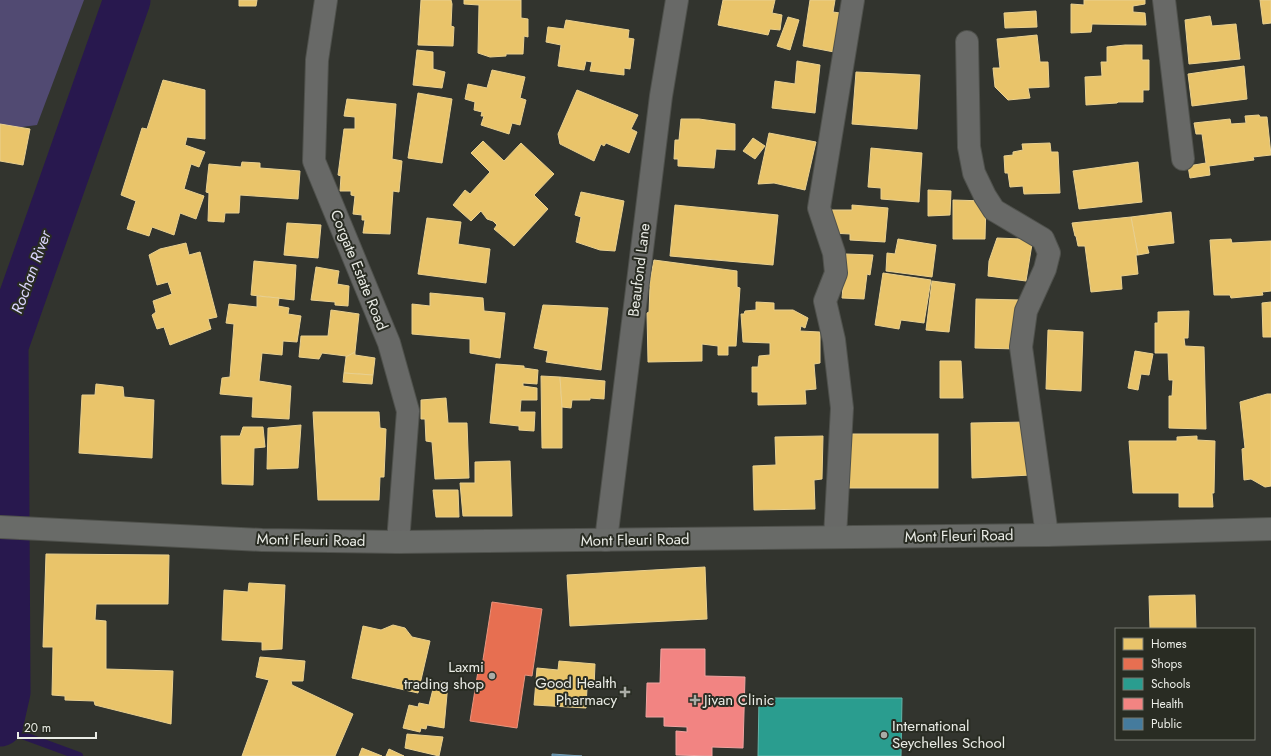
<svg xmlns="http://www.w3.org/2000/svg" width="1271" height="756" font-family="Jost,sans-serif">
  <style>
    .green { fill: #514a72 }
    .water { fill: #28184e }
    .homes { fill: #e9c46a; stroke: #e9d08f }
    .shops { fill: #e76f51; stroke: #e8947e }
    .schools { fill: #2a9d8f; stroke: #64b5a9 }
    .health { fill: #f28482; stroke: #f0a3a0 }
    .public { fill: #457b9d; stroke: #769db3 }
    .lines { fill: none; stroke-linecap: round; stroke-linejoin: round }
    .stream { stroke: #28184e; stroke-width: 8 }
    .river { stroke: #28184e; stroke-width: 47 }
    .minor-casing { stroke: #4f514c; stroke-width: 24 }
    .secondary-casing { stroke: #4f514c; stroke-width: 24 }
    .minor { stroke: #686967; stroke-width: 22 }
    .secondary { stroke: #696b68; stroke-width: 22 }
    .poi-dot { fill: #aaaca6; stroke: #292c23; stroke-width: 1.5 }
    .labels { text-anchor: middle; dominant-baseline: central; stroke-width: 4; stroke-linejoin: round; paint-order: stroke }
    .street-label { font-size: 15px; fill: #eaece6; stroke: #292c23 }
    .poi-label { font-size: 15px; fill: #eaece6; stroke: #292c23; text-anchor: end }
    .water-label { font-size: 16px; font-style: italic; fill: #dbd5fd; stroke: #292c23 }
  </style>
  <rect width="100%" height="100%" fill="#32342e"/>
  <path class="green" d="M0,0H84L37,125L7,129L0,128Z"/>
  <path class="water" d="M0,690L7,692L0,717Z"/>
  <g class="homes">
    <path d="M239,0H257L256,6H239Z"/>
    <path d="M421,0H451L452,4L451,26L454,27L453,46L418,45Z"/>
    <path d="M464,0H521V18L528,19V37L524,36L523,54H506V56L490,57L478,53L479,5L464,4Z"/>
    <path d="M723,0H775L772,13L782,15L780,30L770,29L768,35L718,25Z"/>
    <path d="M810,0H835L833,12L840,13L834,52L803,46Z"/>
    <path d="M1084,0H1145V4L1133,6V12L1145,13L1146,25L1092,24L1091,32L1071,33V4L1084,5Z"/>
    <path d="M1260,0H1271V23L1263,24Z"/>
    <path d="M1036,11L1037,27L1005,28L1004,13Z"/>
    <path d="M1210,16L1212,26L1236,24L1240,59L1189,64L1185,20Z"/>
    <path d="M788,17L799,20L790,50L777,46Z"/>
    <path d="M566,20L629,30L628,38L634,39L630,69L624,68V75L590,71L592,62L586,61L584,70L558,66L561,45L546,42L548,27L564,29Z"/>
    <path d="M1037,35L1040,62H1048L1049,87L1028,88L1030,98L1008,100L995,87L993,68H1000L997,39Z"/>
    <path d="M1125,45H1142V60H1149V90H1143V102H1118L1117,103L1086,105L1085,77L1102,76L1101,62H1107V47Z"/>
    <path d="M417,50L433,52V69L445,72L442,88L413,85Z"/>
    <path d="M797,61L820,65L815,113L772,108L775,81L795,84Z"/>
    <path d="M1244,66L1247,99L1192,106L1188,74Z"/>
    <path d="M492,70L525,77L520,98L526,100L520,125L512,123L509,134L481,125L484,116H481L482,112L474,110L475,102L465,99L468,84L487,88Z"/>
    <path d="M856,72L920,75L917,129L852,124Z"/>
    <path d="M163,80L205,90V139L187,137L185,145L205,152L199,167L191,164L184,189L204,196L196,219L180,213L174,235L152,227L149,236L127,229L136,201L121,195L142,128L147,129Z"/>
    <path d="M577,90L638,115L631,129L637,132L629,153L606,143L604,146L601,144L594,161L560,144L558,134Z"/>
    <path d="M418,93L452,99L442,163L408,158Z"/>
    <path d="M347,99L396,104L392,159L402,161L399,192L393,191L390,234L363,233L365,220H362V215L353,214L355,196L351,195V191H340L341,176L338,175L344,129H355V117L344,116Z"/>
    <path d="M1259,115L1260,117H1267L1271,155L1253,157L1254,160L1209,166L1210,175L1190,178L1188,166L1206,163L1202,134H1196L1194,123L1230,119L1231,124L1246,123L1245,116Z"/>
    <path d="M681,119H699L735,124V150L716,149L714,168L678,166V159H674L675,140H679Z"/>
    <path d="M0,124L30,129L23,165L0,161Z"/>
    <path d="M769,133L816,142L805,190L774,183L758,184Z"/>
    <path d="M753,138L765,146L755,159L743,151Z"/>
    <path d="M483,141L504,161L521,143L554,174L534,195L548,209L514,246L494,229L497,225L493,221L487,219L481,211L471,221L453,205L465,190L470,194L490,172L471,153Z"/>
    <path d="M1050,143L1051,152H1058L1060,193L1024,194L1023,186L1010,187L1008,173H1005L1004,156L1013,155V152L1023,150L1022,144Z"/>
    <path d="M871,148L922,153L919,202L881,199V188L868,187Z"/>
    <path d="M242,162L260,163V168L300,171L298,199L240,195L239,213H225L224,222L208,221L209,193L206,192L209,164L241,167Z"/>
    <path d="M1138,162L1142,202L1079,209L1073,171Z"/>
    <path d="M928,190L951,191L950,215L928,216Z"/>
    <path d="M581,192L624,201L615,251L600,250L576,242L581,217L575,215Z"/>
    <path d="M953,200L986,201L985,239H953Z"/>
    <path d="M675,205L778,215L773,265L670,256Z"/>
    <path d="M852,205L888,208L885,242L850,240V234L830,233L829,210H852Z"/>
    <path d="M1171,212L1174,243L1147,246L1149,253L1138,255L1131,217Z"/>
    <path d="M1131,217L1138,255H1136L1138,274L1121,276L1122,289L1091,292L1085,246H1078L1076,236H1075L1072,223Z"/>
    <path d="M427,218L461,222L458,244L490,249L486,283L418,274Z"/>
    <path d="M287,223L321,225L318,258L284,255Z"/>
    <path d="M997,238L1021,239L1032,244L1026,281L988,276L989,261Z"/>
    <path d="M898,239L936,245L932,277L886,271L887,253L895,254Z"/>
    <path d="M1231,239L1232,243L1271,241V291L1262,292L1263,295L1231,298L1230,295H1214L1210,240Z"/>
    <path d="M186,243L189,255L200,252L217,317L208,319L211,329L170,345L164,327L157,329L152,315L156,312L153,301L172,294L168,282L157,285L149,255L160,249Z"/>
    <path d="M846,254L873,255L870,275L867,274L864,299L842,298Z"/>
    <path d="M654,260L737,271V287L740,288L736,346H728V355H718V346L702,344V361L648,362L647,313L649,312L650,286H649Z"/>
    <path d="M254,261L296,265L294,300L251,295Z"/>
    <path d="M316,267L339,271L337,284L349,286L348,306L335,305V302L311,300Z"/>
    <path d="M883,273L931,280L924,323L901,320L899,329L875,325Z"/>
    <path d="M932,281L955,284L949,332L926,330Z"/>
    <path d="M430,293L483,298L484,311L505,313L500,358L470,353V339L412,334V304L430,306Z"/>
    <path d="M257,296L279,298L278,306L289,308L288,314L301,316L297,342L283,341L282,355L262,353L259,381L291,386L289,419L252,417L253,397L220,394L222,378L230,377L234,324L226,323L229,304L257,307Z"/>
    <path d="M976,299L1021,300L1019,349L975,348Z"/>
    <path d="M756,302L774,303V310H793L808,318L805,328L801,326L800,331L820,332V363L814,364L816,389L805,390L806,404L758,405V392H752V367H758L759,356L770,355V343L743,342L741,314H744L745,311L756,310Z"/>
    <path d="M1271,302V337H1263L1262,303Z"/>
    <path d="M543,305L608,308L601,370L546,362L548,351L534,348Z"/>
    <path d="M331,310L359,314L355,352L346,357V356L322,353L319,359L299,357L301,336H328Z"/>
    <path d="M1189,311L1188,338H1184L1185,346L1204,347L1206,429L1169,428V396H1172L1173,380H1169L1168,353H1155V323H1158V312Z"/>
    <path d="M1048,330L1083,332L1081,391L1046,389Z"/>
    <path d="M1135,351L1153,354L1149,375L1141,374L1138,390L1128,388Z"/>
    <path d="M355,352V355L375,358L373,375L344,373L346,357Z"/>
    <path d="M940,361H961L963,398H940Z"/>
    <path d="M496,364L524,366V368L538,370L537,384L523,383V386L537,388V400H521L520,412H535L534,431L519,430V426L490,423Z"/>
    <path d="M344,373L373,375L372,384L343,382Z"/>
    <path d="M541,376L560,377L562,407V448H542Z"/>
    <path d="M560,377L605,381L604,399L590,398V400H572L571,408L562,407Z"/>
    <path d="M96,384L123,387L124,397L154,400L152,458L79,453L82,395H95Z"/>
    <path d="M1267,394H1271V486L1265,487L1251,479L1244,480L1242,449L1245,448L1240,402Z"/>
    <path d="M446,398L448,423H467L469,478L435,479L432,442L426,441L425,419H421V400Z"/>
    <path d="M313,412H379L380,428L386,429L384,477H380L379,500H318Z"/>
    <path d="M1029,422L1031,475L972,478L971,423Z"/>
    <path d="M301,425L298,468L267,469L268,428Z"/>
    <path d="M243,427H263L265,447L254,448L253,485L222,484L221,436H240Z"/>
    <rect x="849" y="434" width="89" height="54"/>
    <path d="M823,436L822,479L814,480L815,509L754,510L753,466L776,465L775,437Z"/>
    <path d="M1197,436V440L1215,441L1214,493H1212L1213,507H1179V493H1133L1129,441H1177V437Z"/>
    <path d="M510,461L512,516H463L460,483H475V462Z"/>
    <path d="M433,490H458L459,517H436Z"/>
    <path d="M46,554L169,555L168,604H96L95,620L106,621V669L173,671L171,724L95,705L94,701L65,700V696L52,695L53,647H43Z"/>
    <path d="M705,567L707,619L570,626L567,575Z"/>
    <path d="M249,583L285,585L282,649L262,650V642L222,640L224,590L248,592Z"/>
    <path d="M1195,595L1196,629H1150L1149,596Z"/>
    <path d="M393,625L405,628L412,637L430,641L418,693L352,678L363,626L381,630Z"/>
    <path d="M260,657L305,661L303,681H291L292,685L353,714L335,756H242L269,680L256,677Z"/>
    <path d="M559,661L595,664L594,688H587L586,708L534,705L537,668L558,670Z"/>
    <path d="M435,681L448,683L444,728L427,725L426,729L421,728L420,732L403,728L409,705L418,707L419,703L429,705Z"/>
    <path d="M407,734L443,737L439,756L405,748Z"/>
    <path d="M362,748L382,756H359Z"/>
    <path d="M389,749L404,756H386Z"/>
  </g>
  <path class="shops" d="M492,602L542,609L532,676L525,675L517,728L470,721L479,665L482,666Z"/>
  <path class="schools" d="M759,698H902L901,756H758Z"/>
  <path class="health" d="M661,649H705V676L745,677L743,748L712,747V756L676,755V731L687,732V727L664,726V717H646L647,683H660Z"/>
  <path class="public" d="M552,754L582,756H552Z"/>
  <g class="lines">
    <path class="stream" d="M0,727L79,756"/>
    <path class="river" d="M0,723L7,692L5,346L127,0"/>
    <defs>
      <g id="minor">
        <path d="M326,0L317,60L314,161L389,343L408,411L398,542"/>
        <path d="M1164,0L1183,159"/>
        <path d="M967,42L969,147L974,173L985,196L994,210L1043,239L1049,253L1045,269L1026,311L1021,347L1047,535"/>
        <path d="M835,537L842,408L834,340L825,301L836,273L834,253L819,208L853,0"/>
        <path d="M606,540L661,96L677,0"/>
      </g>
      <path id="secondary" d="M0,527L262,540L398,542L1047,535L1271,529"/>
    </defs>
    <use href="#minor" class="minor-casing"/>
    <use href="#secondary" class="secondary-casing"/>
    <use href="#minor" class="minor"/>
    <use href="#secondary" class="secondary"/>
  </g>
  <g class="poi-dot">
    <circle cx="492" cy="676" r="4"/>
    <path d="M623 686h4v4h4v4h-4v4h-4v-4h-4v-4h4z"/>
    <path d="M693 694h4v4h4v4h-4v4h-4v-4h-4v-4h4z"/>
    <circle cx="884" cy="735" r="4"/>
  </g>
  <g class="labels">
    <g class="street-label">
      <text transform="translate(359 270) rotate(68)">Corgate Estate Road</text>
      <text transform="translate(639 270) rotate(-83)">Beaufond Lane</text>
      <text transform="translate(959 536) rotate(-1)">Mont Fleuri Road</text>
      <text transform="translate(311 540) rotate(1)">Mont Fleuri Road</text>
      <text transform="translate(635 540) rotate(-1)">Mont Fleuri Road</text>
    </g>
    <g class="poi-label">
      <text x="484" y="667">Laxmi<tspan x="484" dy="17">trading shop</tspan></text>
      <text x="617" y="683">Good Health<tspan x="617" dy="17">Pharmacy</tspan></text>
      <text x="704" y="700" text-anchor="start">Jivan Clinic</text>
      <text x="892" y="726" text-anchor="start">International<tspan x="892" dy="17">Seychelles School</tspan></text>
    </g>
    <g class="water-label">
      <text transform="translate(31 272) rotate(-70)">Rochan River</text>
    </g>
  </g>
  <rect x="1115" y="628" width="140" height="112" fill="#292c23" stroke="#767971"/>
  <rect x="1123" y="638" width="20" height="12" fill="#e9c46a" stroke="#767971"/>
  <text x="1151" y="648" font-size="12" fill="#eaece6">Homes</text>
  <rect x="1123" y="658" width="20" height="12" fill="#e76f51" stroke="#767971"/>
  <text x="1151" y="668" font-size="12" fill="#eaece6">Shops</text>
  <rect x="1123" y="678" width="20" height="12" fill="#2a9d8f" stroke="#767971"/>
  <text x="1151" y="688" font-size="12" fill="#eaece6">Schools</text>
  <rect x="1123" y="698" width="20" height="12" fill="#f28482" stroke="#767971"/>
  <text x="1151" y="708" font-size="12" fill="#eaece6">Health</text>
  <rect x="1123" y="718" width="20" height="12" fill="#457b9d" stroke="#767971"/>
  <text x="1151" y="728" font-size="12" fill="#eaece6">Public</text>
  <path d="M18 732v6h78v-6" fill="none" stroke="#eaece6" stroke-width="2"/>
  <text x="24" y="732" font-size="12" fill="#eaece6" stroke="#292c23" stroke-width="3" paint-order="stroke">20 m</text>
</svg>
